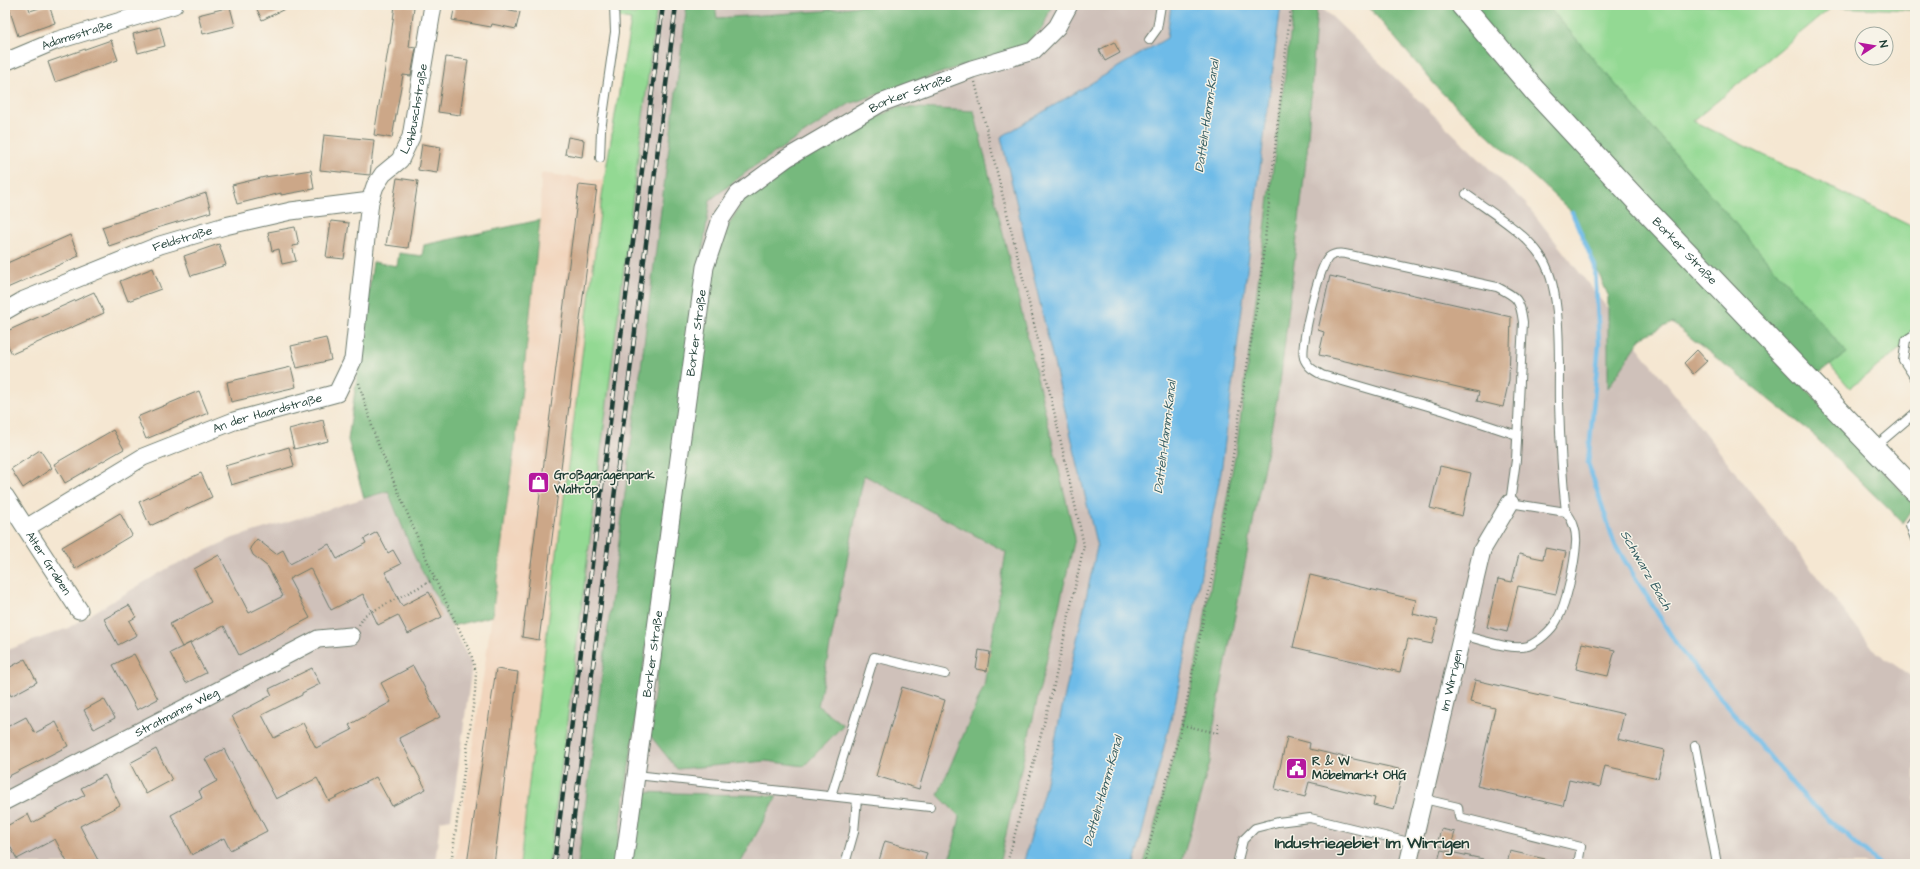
<svg xmlns="http://www.w3.org/2000/svg" width="1920" height="869" font-family="'Architects Daughter',sans-serif">
  <style>
    .built { fill: #f2d5bd }
    .industrial { fill: #cfc1ba }
    .green { fill: #93d993; stroke: #598b64 }
    .forest { fill: #76b97d; stroke: #4a7b58 }
    .water { fill: #6ebbe8; stroke: #467c8e }
    .lines { fill: none; stroke-linecap: round; stroke-linejoin: round }
    .stream { stroke: #6ebbe8; stroke-width: 4.5 }
    .building { fill: #cca788 }
    .lane-casing { stroke: #6a786b; stroke-width: 10 }
    .street-casing { stroke: #6a786b; stroke-width: 19 }
    .secondary-casing { stroke: #6a786b; stroke-width: 24 }
    .path { stroke: #6a786b; stroke-width: 2.5; stroke-dasharray: 1 3; stroke-linecap: butt }
    .lane { stroke: #fff; stroke-width: 8 }
    .street { stroke: #fff; stroke-width: 17 }
    .secondary { stroke: #fff; stroke-width: 22 }
    .rail-casing { stroke: #1f3d34; stroke-width: 4.5 }
    .rail { stroke: #f7f3e8; stroke-width: 3; stroke-dasharray: 9; stroke-linecap: butt }
    .labels { text-anchor: middle; dominant-baseline: central; stroke-width: 3; stroke-linejoin: round; paint-order: stroke }
    .street-label { font-size: 12px; fill: #1f3d34; stroke: #f7f3e8 }
    .poi-label { font-size: 12px; font-weight: bold; fill: #1f3d34; stroke: #f7f3e8; text-anchor: start }
    .water-label { font-size: 13px; font-style: italic; fill: #335c61; stroke: #f7f3e8 }
    .district-label { font-size: 16px; font-weight: bold; fill: #1f3d34; stroke: #f7f3e8 }
  </style>
  <rect width="100%" height="100%" fill="#f7f3e8"/>
  <filter id="ink" filterUnits="userSpaceOnUse"><feTurbulence type="fractalNoise" baseFrequency=".025" numOctaves="2"/><feDisplacementMap in="SourceGraphic" scale="8" xChannelSelector="R" yChannelSelector="G"/><feConvolveMatrix kernelMatrix="1 2 1 2 8 2 1 2 1" color-interpolation-filters="sRGB"/></filter>
  <filter id="wash" filterUnits="userSpaceOnUse"><feTurbulence type="fractalNoise" baseFrequency=".012" numOctaves="4" result="noise"/><feDisplacementMap in="SourceGraphic" scale="16" xChannelSelector="R" yChannelSelector="G"/><feGaussianBlur stdDeviation="0.9" result="paint"/><feColorMatrix in="noise" values="0 0 0 0 0 0 0 0 0 0 0 0 0 0 0 0 0 1.4 0 .05"/><feComposite in="paint" operator="in"/></filter>
  <g filter="url(#wash)">
    <rect width="100%" height="100%" fill="#f5e7d2"/>
    <path class="built" d="M541,173L604,181L519,864H455L485,665L521,398L540,220Z"/>
    <g class="industrial">
      <path d="M657,5H687L672,132L578,864H549Z"/>
      <path d="M704,5H1317L1329,14L1526,204L1876,652L1915,679V864H596Z"/>
      <path d="M388,491L415,558L472,665L451,819L440,821L435,864H5V651L68,628L168,568L233,538Z"/>
    </g>
    <g class="green">
      <path d="M637,5H657L549,864H520L536,720L604,181L631,20L619,18L620,13L636,14Z"/>
      <path d="M1517,5H1912L1911,10L1832,7L1693,121L1915,228V337L1850,388Z"/>
    </g>
    <g class="forest">
      <path d="M687,5H715L717,18L822,11L865,5H1051V7L1043,27L1026,44L849,104L753,167L710,200L615,864H578Z"/>
      <path d="M1294,5H1317L1307,152L1280,383L1214,724L1210,762L1181,864H1144L1190,695L1237,445Z"/>
      <path d="M1367,5H1547L1847,353L1803,385L1915,505L1903,523L1807,429L1672,323L1642,337L1608,388V295L1572,212L1441,92Z"/>
      <path d="M898,107L974,111L1075,538L999,864H949L960,817L938,795L984,686L1006,552L864,475L818,706L843,725L804,766L766,761L677,769L649,734L715,250L744,198L818,146Z"/>
      <path d="M540,220L521,398L492,616L452,626L415,558L388,491L364,498L348,440L373,262L397,266L399,253L422,256L424,245Z"/>
      <path d="M640,792L777,796L740,864H631Z"/>
    </g>
    <path class="water" d="M1171,5H1281L1221,473L1176,700L1134,864H1023L1044,791L1097,547L1001,137L1167,38Z"/>
    <g class="lines">
      <path class="stream" d="M1572,212L1595,266L1599,344L1588,463L1615,545L1679,648L1801,794L1879,864"/>
    </g>
    <g id="blocks">
      <g class="building">
        <path d="M8,5H28L30,11L49,5L55,23L18,36Z"/>
        <path d="M255,5H293L262,20Z"/>
        <path d="M395,5L414,7L409,47L416,48L411,76L403,75L392,138L374,135L389,44H390Z"/>
        <path d="M455,5H495V7L520,12L516,29L492,24L491,27L452,20Z"/>
        <path d="M230,7L235,26L203,34L198,15Z"/>
        <path d="M160,27L165,46L138,53L133,34Z"/>
        <path d="M111,40L118,60L55,82L48,62Z"/>
        <path d="M1114,42L1120,53L1105,61L1099,50Z"/>
        <path d="M446,57L468,60L460,115L438,112Z"/>
        <path d="M324,135L374,140L370,175L320,170Z"/>
        <path d="M568,137L584,140L582,157L565,154Z"/>
        <path d="M422,144L441,147L437,173L418,170Z"/>
        <path d="M311,170L314,189L281,195V193L237,204L232,185L265,177Z"/>
        <path d="M397,178L418,181L408,248L386,245Z"/>
        <path d="M579,185L597,187L539,640L522,637Z"/>
        <path d="M206,193L211,212L157,228L158,229L109,246L102,227Z"/>
        <path d="M331,221L349,223L344,259L326,257Z"/>
        <path d="M295,227L299,245L292,246L296,261L282,264L279,249L272,251L268,232Z"/>
        <path d="M70,235L79,256L5,289V264Z"/>
        <path d="M219,244L226,265L191,276L184,256Z"/>
        <path d="M153,268L161,289L128,301L120,281Z"/>
        <path d="M1330,276L1511,317L1509,380L1503,407L1477,401L1479,392L1319,355L1324,332L1318,330Z"/>
        <path d="M94,292L104,313L12,354L5,339V332Z"/>
        <path d="M326,338L331,360L297,368L291,346Z"/>
        <path d="M1697,350L1707,361L1693,374L1684,363Z"/>
        <path d="M291,367L296,387L231,402L227,382Z"/>
        <path d="M199,391L208,413L146,439L137,417Z"/>
        <path d="M323,420L328,441L294,449L289,429Z"/>
        <path d="M113,430L124,449L65,483L54,464Z"/>
        <path d="M289,447L294,466L231,485L225,466Z"/>
        <path d="M40,450L52,468L23,488L11,469Z"/>
        <path d="M1440,466L1471,473L1462,516L1430,508Z"/>
        <path d="M201,473L212,497L150,526L139,502Z"/>
        <path d="M120,513L132,535L75,569L62,547Z"/>
        <path d="M377,532L388,553L393,550L401,564L385,572L402,606L429,592L442,617L408,634L398,615L378,625L363,594L331,610L310,568L289,579L310,618L239,655L224,626L182,647L170,624L211,602L194,569L219,555L249,613L283,596L268,567L253,555L250,548L257,539L276,554L283,550L290,564L329,544L337,559L366,543L364,539Z"/>
        <path d="M1545,548L1566,552L1556,594L1518,586L1507,632L1487,627L1498,579L1512,582L1519,554L1543,559Z"/>
        <path d="M1310,575L1416,600L1413,614L1438,620L1432,644L1408,639L1400,672L1293,647Z"/>
        <path d="M129,605L136,617L129,621L137,635L118,645L104,619Z"/>
        <path d="M190,643L206,673L186,683L170,653Z"/>
        <path d="M1582,643L1615,650L1608,676L1576,669Z"/>
        <path d="M979,650L990,652L987,671L976,669Z"/>
        <path d="M134,654L158,699L137,710L113,665Z"/>
        <path d="M25,659L37,682L11,696L5,685V670Z"/>
        <path d="M413,666L440,717L399,738L426,789L392,806L376,777L329,801L317,778L276,799L232,716L272,695L269,689L312,668L320,684L302,693V695L262,715L274,738L303,723L316,748L352,730L349,725L391,702L381,683Z"/>
        <path d="M496,669L518,672L494,864H467Z"/>
        <path d="M1475,680L1624,714L1618,739L1665,750L1658,778L1605,766L1600,787L1569,780L1563,806L1477,786L1495,708L1470,702Z"/>
        <path d="M902,687L945,700L919,789L876,776Z"/>
        <path d="M104,699L115,718L94,729L84,710Z"/>
        <path d="M26,717L35,733L56,722L68,746L5,778V728Z"/>
        <path d="M1287,737L1310,743L1309,749L1403,770L1394,810L1373,805L1375,798L1309,782L1305,797L1275,789Z"/>
        <path d="M156,749L172,780L146,794L130,763Z"/>
        <path d="M224,749L267,831L230,850L224,838L192,855L171,815L202,798L199,791L217,781L205,759Z"/>
        <path d="M105,775L120,805L80,826L100,864H68L55,839L17,859L5,837V827L28,814L32,823L85,795L81,788Z"/>
        <path d="M1441,829L1455,832L1450,849L1437,845Z"/>
        <path d="M885,841L927,853L924,864H878Z"/>
        <path d="M1441,850L1483,859L1482,864H1437Z"/>
        <path d="M1510,851L1545,859L1544,864H1507Z"/>
      </g>
    </g>
  </g>
  <g filter="url(#ink)">
    <use href="#blocks" fill-opacity="0" stroke="#6a786b" stroke-width="1"/>
    <g class="lines">
      <defs>
        <g id="lane">
          <path d="M1149,40L1157,29L1161,5"/>
          <path d="M600,158L601,130L615,32L614,5"/>
          <path d="M1466,194C1489,211 1523,231 1540,255C1564,288 1558,363 1559,403C1560,439 1562,476 1566,512"/>
          <path d="M1915,334L1906,340L1903,360L1915,378"/>
          <path d="M1875,447L1915,413"/>
          <path d="M1915,518L1910,525L1915,539"/>
          <path d="M1462,635C1479,639 1512,651 1528,646C1538,642 1552,630 1557,620C1567,603 1575,562 1576,543C1577,532 1573,520 1566,512L1510,503L1516,460L1523,322C1520,299 1517,297 1497,287L1350,255C1343,253 1335,252 1329,257C1319,266 1300,346 1304,358C1307,367 1315,371 1322,375L1445,411L1517,435"/>
          <path d="M1695,746L1717,864"/>
          <path d="M636,775L930,807"/>
          <path d="M831,796L874,657L945,674"/>
          <path d="M1424,799L1458,807L1459,817L1581,847L1578,864"/>
          <path d="M845,864L854,832L857,799"/>
          <path d="M1237,864L1243,840L1255,828L1278,822L1310,818L1413,843"/>
        </g>
        <g id="street">
          <path id="s1" d="M5,62L55,41L174,5"/>
          <path id="s2" d="M5,311L24,300L160,245L225,226L291,211L370,201"/>
          <path id="s3" d="M5,496L79,610"/>
          <path id="s4" d="M26,528L143,457L234,421L337,393L353,360L370,201L375,186L383,174L400,160L411,137L433,5"/>
          <path id="s5" d="M5,801L318,639L351,636"/>
          <path id="s6" d="M624,864L705,267L721,219L738,194L787,158L881,103L972,69L1033,51L1057,27L1069,5"/>
          <path id="s7" d="M1408,864L1482,550L1510,503"/>
        </g>
        <g id="secondary">
          <path id="s8" d="M1462,5L1535,91L1640,204L1915,491"/>
        </g>
      </defs>
      <use href="#lane" class="lane-casing"/>
      <use href="#street" class="street-casing"/>
      <use href="#secondary" class="secondary-casing"/>
      <g class="path">
        <path d="M975,82L1038,340L1084,545L1053,689L1007,864"/>
        <path d="M359,383L376,439L435,579L471,654L476,672L475,692L451,864"/>
        <path d="M359,625L365,615L435,579"/>
        <path d="M1182,725L1217,733L1219,723"/>
        <path d="M1144,864L1182,725L1221,532L1260,284L1291,5"/>
      </g>
      <use href="#lane" class="lane"/>
      <use href="#street" class="street"/>
      <use href="#secondary" class="secondary"/>
      <defs>
        <g id="rail">
          <path d="M554,864L663,5"/>
          <path d="M568,864L676,5"/>
        </g>
      </defs>
      <use href="#rail" class="rail-casing"/>
      <use href="#rail" class="rail"/>
    </g>
  </g>
  <defs>
    <symbol id="shop-square" viewBox="-11 -11 22 22"><rect x="-9" y="-9" width="18" height="18" rx="4" fill="#b5179e" stroke="#f7f3e8"/><path d="M-5-2.5h2.3a2.7 3.5 0 0 1 5.4 0H5L5.5 6h-11ZM-1.5-2.5h3a1.5 2.3 0 0 0-3 0Z" fill="#fff"/></symbol>
    <symbol id="civic-square" viewBox="-11 -11 22 22"><rect x="-9" y="-9" width="18" height="18" rx="4" fill="#b5179e" stroke="#f7f3e8"/><path d="M-.6-6.5H3V-4.5H.6V-3L4-1V1h2V6H-6V1h2V-1L-.6-3ZM-1.2 2.5V6h2.4V2.5Z" fill="#fff"/></symbol>
  </defs>
  <g fill-rule="evenodd">
    <use href="#shop-square" x="526" y="470" width="25" height="25"/>
    <use href="#civic-square" x="1284" y="756" width="25" height="25"/>
  </g>
  <g class="labels">
    <g class="street-label">
      <text stroke="none"><textPath href="#s1" startOffset="77">Adamsstraße</textPath></text>
      <text stroke="none"><textPath href="#s6" startOffset="884">Borker Straße</textPath></text>
      <text stroke="none"><textPath href="#s4" startOffset="644">Lohbuschstraße</textPath></text>
      <text stroke="none"><textPath href="#s2" startOffset="192">Feldstraße</textPath></text>
      <text stroke="none"><textPath href="#s8" startOffset="332">Borker Straße</textPath></text>
      <text stroke="none"><textPath href="#s6" startOffset="536">Borker Straße</textPath></text>
      <text stroke="none"><textPath href="#s4" startOffset="269">An der Haardstraße</textPath></text>
      <text stroke="none"><textPath href="#s3" startOffset="80">Alter Graben</textPath></text>
      <text stroke="none"><textPath href="#s6" startOffset="212">Borker Straße</textPath></text>
      <text stroke="none"><textPath href="#s7" startOffset="189">Im Wirrigen</textPath></text>
      <text stroke="none"><textPath href="#s5" startOffset="193">Stratmanns Weg</textPath></text>
    </g>
    <g class="poi-label">
      <text x="554" y="475">Großgaragenpark<tspan x="554" dy="14">Waltrop</tspan></text>
      <text x="1312" y="761">R &amp; W<tspan x="1312" dy="14">Möbelmarkt OHG</tspan></text>
    </g>
    <g class="water-label">
      <text transform="translate(1207 116) rotate(-82)">Datteln-Hamm-Kanal</text>
      <text transform="translate(1165 437) rotate(-83)">Datteln-Hamm-Kanal</text>
      <text transform="translate(1646 570) rotate(60)">Schwarz Bach</text>
      <text transform="translate(1103 791) rotate(-74)">Datteln-Hamm-Kanal</text>
    </g>
    <g class="district-label">
      <text x="1372" y="843">Industriegebiet Im Wirrigen</text>
    </g>
  </g>
  <rect width="1920" height="869" fill="none" stroke="#f7f3e8" stroke-width="20"/>
  <g transform="translate(1874 46) rotate(78)"><circle r="19" fill="#f7f3e8" stroke="#a1aaa0"/>
  <path d="M0-3L7 15L0 10L-7 15Z" fill="#b5179e"/>
  <text y="-6" font-size="11" font-weight="bold" text-anchor="middle" fill="#1f3d34">N</text>
  </g>
</svg>
